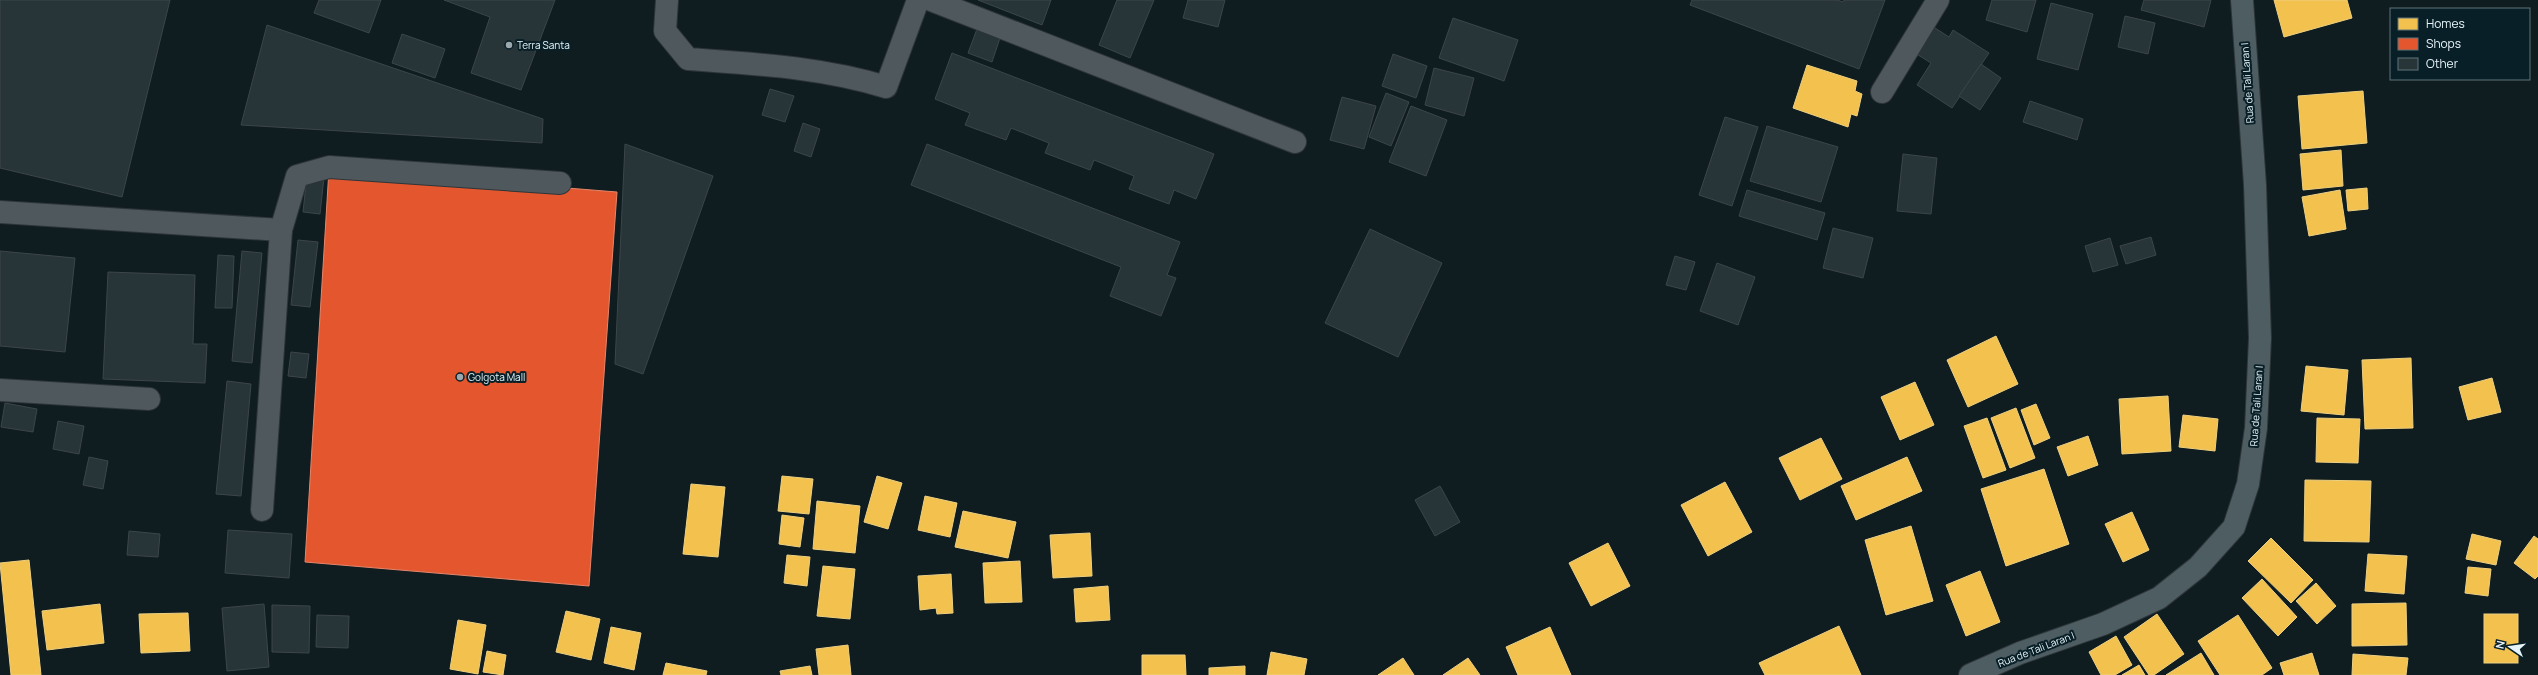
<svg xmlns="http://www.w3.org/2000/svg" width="2538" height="675" font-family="Manrope,sans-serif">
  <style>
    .homes { fill: #f2c14e; stroke: #eed081 }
    .shops { fill: #e4572e; stroke: #e5866b }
    .building { fill: #273438; stroke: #3c464a }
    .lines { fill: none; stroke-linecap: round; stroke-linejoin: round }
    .minor-casing { stroke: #2d3539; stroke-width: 24 }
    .major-casing { stroke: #2d3539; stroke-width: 24 }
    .minor { stroke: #4f585c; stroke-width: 22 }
    .major { stroke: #4d5d61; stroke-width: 22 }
    .poi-dot { fill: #9ba8ad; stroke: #081f27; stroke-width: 1.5 }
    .labels { text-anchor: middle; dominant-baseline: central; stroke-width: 4; stroke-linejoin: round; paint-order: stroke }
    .poi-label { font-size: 10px; fill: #e6f4f9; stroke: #081f27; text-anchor: start }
    .street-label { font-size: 10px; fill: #e6f4f9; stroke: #081f27 }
  </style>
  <rect width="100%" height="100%" fill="#0f1c20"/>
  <g class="homes">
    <path d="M2274,0H2347L2352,18L2284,37Z"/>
    <path d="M1807,65L1857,81L1855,91L1862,94L1857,116L1851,114L1848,127L1793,108Z"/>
    <path d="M2363,91L2367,143L2302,149L2298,96Z"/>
    <path d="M2341,150L2343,186L2303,190L2300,154Z"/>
    <path d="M2367,188L2368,209L2348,211L2346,190Z"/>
    <path d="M2340,190L2346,229L2309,236L2302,197Z"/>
    <path d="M1996,336L2018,384L1968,407L1947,360Z"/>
    <path d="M2411,358L2413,428L2365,429L2362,360Z"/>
    <path d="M2306,366L2348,370L2344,415L2301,411Z"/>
    <path d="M2492,378L2501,412L2468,420L2459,387Z"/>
    <path d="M1915,382L1934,425L1900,440L1881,397Z"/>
    <path d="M2168,396L2171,451L2122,454L2119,399Z"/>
    <path d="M2036,404L2050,438L2034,445L2021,410Z"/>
    <path d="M2016,408L2035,458L2010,468L1991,418Z"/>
    <path d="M2183,415L2218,419L2215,451L2179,447Z"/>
    <path d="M1987,418L2006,470L1983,478L1964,426Z"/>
    <path d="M2317,418L2360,419L2358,463L2316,462Z"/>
    <path d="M2088,436L2098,465L2068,476L2057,447Z"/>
    <path d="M1821,438L1842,479L1800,500L1779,458Z"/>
    <path d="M1907,457L1922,491L1856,520L1841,486Z"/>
    <path d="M2044,469L2069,544L2006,566L1981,489Z"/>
    <path d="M782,476L813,479L809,514L778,511Z"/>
    <path d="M877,476L902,483L888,529L864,522Z"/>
    <path d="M2305,480L2371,481L2369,542L2304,541Z"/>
    <path d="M1725,482L1752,532L1708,556L1681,505Z"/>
    <path d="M691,484L725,487L718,557L683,554Z"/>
    <path d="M925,496L957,503L950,537L918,530Z"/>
    <path d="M817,501L860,506L855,553L813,549Z"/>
    <path d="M963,511L1016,522L1008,558L955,547Z"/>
    <path d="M2132,512L2149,550L2123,562L2105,524Z"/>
    <path d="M782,515L804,518L800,547L779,544Z"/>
    <path d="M1911,526L1933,601L1886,615L1865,540Z"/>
    <path d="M1090,533L1092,576L1053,578L1050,535Z"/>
    <path d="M2472,534L2501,541L2496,565L2466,559Z"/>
    <path d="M2534,536L2538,539V576L2535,579L2514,563Z"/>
    <path d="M2271,538L2313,580L2291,603L2248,561Z"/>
    <path d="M1608,543L1630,586L1591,606L1569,563Z"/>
    <path d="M2368,554L2407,556L2404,594L2365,591Z"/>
    <path d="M787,555L810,557L807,586L784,583Z"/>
    <path d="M29,560L41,675H11L0,563Z"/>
    <path d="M1020,561L1022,602L985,603L983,563Z"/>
    <path d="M823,566L855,569L850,619L817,616Z"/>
    <path d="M2468,567L2491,569L2488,596L2465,593Z"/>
    <path d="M1980,571L2000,622L1966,636L1946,585Z"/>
    <path d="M951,574L953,613L937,614L936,608L920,610L918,576Z"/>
    <path d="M2262,579L2297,617L2278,636L2242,598Z"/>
    <path d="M2316,583L2336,606L2317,624L2296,601Z"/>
    <path d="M1108,586L1110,620L1076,622L1074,589Z"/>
    <path d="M2406,603L2407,645L2352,646V604Z"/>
    <path d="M100,604L104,643L47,650L42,611Z"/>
    <path d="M566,611L600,619L591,660L556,652Z"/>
    <path d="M188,613L190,651L141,653L139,614Z"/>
    <path d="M2157,614L2184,654L2154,675H2149L2124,637Z"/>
    <rect x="2484" y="614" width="34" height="49"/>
    <path d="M2238,615L2272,668L2262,675H2220L2198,641Z"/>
    <path d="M458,620L486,625L478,674L450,669Z"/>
    <path d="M1839,626L1861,675H1765L1759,663Z"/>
    <path d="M611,627L641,633L634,670L604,663Z"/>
    <path d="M1550,627L1571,675H1518L1506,647Z"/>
    <path d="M2116,636L2132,665L2115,675H2101L2089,652Z"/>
    <path d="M848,645L851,675H819L816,649Z"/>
    <path d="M487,651L506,655L503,675L483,672Z"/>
    <path d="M1271,652L1307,659L1304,675H1267Z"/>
    <path d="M2201,653L2214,675H2166Z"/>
    <path d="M2312,653L2319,675H2284L2280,663Z"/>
    <path d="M2353,654L2408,658L2406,675H2352Z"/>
    <path d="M1142,655H1185L1186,675H1142Z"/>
    <path d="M1403,658L1414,675H1378Z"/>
    <path d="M1468,658L1480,675H1443Z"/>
    <path d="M666,663L707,671L706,675H663Z"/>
    <path d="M2139,665L2145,675H2122Z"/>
    <path d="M810,666L812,675H781L780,671Z"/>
    <path d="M1245,666V675H1209V668Z"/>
  </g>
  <path class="shops" d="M329,169L617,192L589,586L305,562Z"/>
  <g class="building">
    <path d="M0,0H170L122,197L0,168Z"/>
    <path d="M319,0H381L369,33L314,13Z"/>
    <path d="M444,0H555L521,90L471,73L490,17Z"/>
    <path d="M978,0H1051L1042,25Z"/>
    <path d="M1117,0H1154L1130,58L1099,45Z"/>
    <path d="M1188,0H1225L1218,27L1183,18Z"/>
    <path d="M1692,0H1837L1843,2L1844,0H1885L1859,69L1690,5Z"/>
    <path d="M1992,0H2036L2027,32L1986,20Z"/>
    <path d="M2144,0H2211L2204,27L2141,10Z"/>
    <path d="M2051,3L2093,14L2078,70L2037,59Z"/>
    <path d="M2125,16L2155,23L2148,54L2118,47Z"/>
    <path d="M1453,18L1518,40L1504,81L1439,58Z"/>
    <path d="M267,25L543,119L542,143L241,125Z"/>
    <path d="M1932,26L1949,37L1953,30L1989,53L1952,108L1917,85L1931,63L1915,53Z"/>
    <path d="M977,29L1000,38L992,62L968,53Z"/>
    <path d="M402,34L445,49L435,78L392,63Z"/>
    <path d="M952,53L1214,154L1196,199L1174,190L1169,204L1129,189L1134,176L1094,160L1090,170L1045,153L1049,143L1011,128L1006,140L965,125L970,113L935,99Z"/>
    <path d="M1393,54L1427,66L1416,98L1382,86Z"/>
    <path d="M1981,64L2001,78L1980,110L1959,96Z"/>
    <path d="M1434,68L1474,78L1464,116L1425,105Z"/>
    <path d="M770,89L794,96L785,122L762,115Z"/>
    <path d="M1386,93L1409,102L1391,146L1369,137Z"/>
    <path d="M1342,97L1376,106L1364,149L1330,140Z"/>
    <path d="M2030,101L2083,119L2077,140L2023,122Z"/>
    <path d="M1411,106L1447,120L1426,176L1389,162Z"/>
    <path d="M1725,117L1758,127L1732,206L1699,195Z"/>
    <path d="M803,123L820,129L811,157L794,151Z"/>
    <path d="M1767,126L1838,147L1821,202L1750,181Z"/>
    <path d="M625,144L713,176L643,374L615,364Z"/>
    <path d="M927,144L1180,242L1167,275L1176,278L1161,316L1110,296L1121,267L911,185Z"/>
    <path d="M1903,154L1937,158L1931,214L1897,211Z"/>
    <path d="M307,175L324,177L320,214L303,212Z"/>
    <path d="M1747,190L1825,213L1817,240L1739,216Z"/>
    <path d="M1833,228L1873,238L1863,278L1823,268Z"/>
    <path d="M1370,229L1442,263L1398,357L1325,323Z"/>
    <path d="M2151,237L2156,255L2126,264L2120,246Z"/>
    <path d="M2110,238L2118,265L2093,272L2085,246Z"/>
    <path d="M298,240L318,242L310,307L291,305Z"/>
    <path d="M0,251L75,258L65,352L0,346Z"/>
    <path d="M242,251L262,253L252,363L232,361Z"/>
    <path d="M218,255L234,256L232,308H215Z"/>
    <path d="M1675,256L1695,262L1686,290L1666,285Z"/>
    <path d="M1717,263L1755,277L1738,325L1700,311Z"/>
    <path d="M108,272L195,275L193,344H207L205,383L103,379Z"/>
    <path d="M291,352L309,354L306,378L288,376Z"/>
    <path d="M227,381L251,384L241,496L216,494Z"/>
    <path d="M5,403L37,409L33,432L1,427Z"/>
    <path d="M58,421L84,426L79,454L53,449Z"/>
    <path d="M89,457L108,461L103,489L83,485Z"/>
    <path d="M1440,486L1460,522L1435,536L1415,500Z"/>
    <path d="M228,530L292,534L289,578L225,573Z"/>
    <path d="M129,531L160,534L158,557L127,555Z"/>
    <path d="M264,604L269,667L227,671L222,608Z"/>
    <path d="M272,605L310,606L309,653L272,652Z"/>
    <path d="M317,615L349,616L348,648L316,647Z"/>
  </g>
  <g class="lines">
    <defs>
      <g id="minor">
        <path d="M667,0L665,31L688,59C755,64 821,67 886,87L918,0"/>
        <path d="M931,0L1295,142"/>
        <path d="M1882,92L1938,0"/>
        <path d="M0,212L281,230"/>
        <path d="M0,390L149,399"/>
        <path d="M262,510L281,230L297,176L329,167L560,183"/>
      </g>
      <path id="major" d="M1970,675L2020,653L2103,624L2159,598L2198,567L2234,527L2248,484L2256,428L2260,338L2255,185L2242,0"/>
    </defs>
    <use href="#minor" class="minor-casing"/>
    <use href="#major" class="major-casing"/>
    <use href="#minor" class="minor"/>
    <use href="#major" class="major"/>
  </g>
  <g class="poi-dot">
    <circle cx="509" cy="45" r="4"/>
    <circle cx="460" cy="377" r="4"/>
  </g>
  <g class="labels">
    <g class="poi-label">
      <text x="517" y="45">Terra Santa</text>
      <text x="468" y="377">Golgota Mall</text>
    </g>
    <g class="street-label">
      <text transform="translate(2247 83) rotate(-94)">Rua de Tali Laran I</text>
      <text transform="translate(2256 406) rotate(-86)">Rua de Tali Laran I</text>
      <text transform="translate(2036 649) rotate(-21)">Rua de Tali Laran I</text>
    </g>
  </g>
  <rect x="2390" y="8" width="140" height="72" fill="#081f27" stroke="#61747b"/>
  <rect x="2398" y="18" width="20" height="12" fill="#f2c14e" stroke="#61747b"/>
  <text x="2426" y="28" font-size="12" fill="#e6f4f9">Homes</text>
  <rect x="2398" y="38" width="20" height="12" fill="#e4572e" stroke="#61747b"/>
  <text x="2426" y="48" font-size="12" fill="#e6f4f9">Shops</text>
  <rect x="2398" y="58" width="20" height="12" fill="#273438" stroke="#61747b"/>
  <text x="2426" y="68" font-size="12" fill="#e6f4f9">Other</text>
  <g transform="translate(2510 647) rotate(283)" stroke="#081f27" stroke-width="3" paint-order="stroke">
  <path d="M0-3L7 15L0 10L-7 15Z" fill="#e6f4f9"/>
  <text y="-6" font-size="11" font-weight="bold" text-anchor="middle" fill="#e6f4f9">N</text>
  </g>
</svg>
